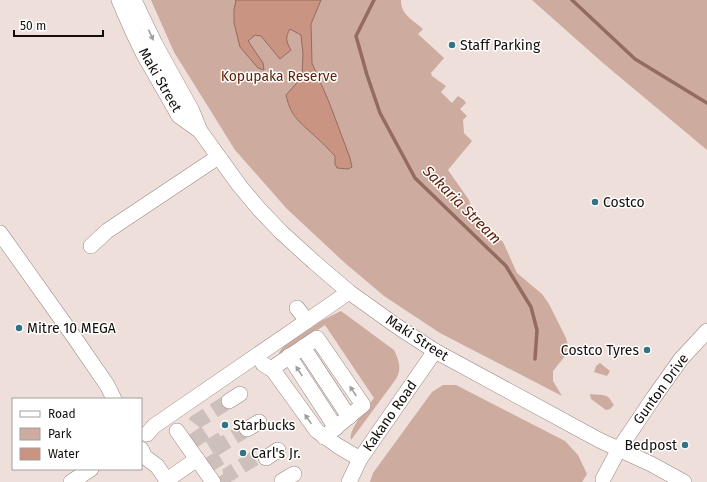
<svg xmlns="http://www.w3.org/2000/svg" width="707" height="482" font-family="'Fira Sans',sans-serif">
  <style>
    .green { fill: #ceab9f }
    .water { fill: #ca9482; stroke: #936c5f }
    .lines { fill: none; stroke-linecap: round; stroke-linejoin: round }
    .stream { stroke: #936c5f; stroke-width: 3.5 }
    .minor-tunnel { stroke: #cdc0bb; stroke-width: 15; stroke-dasharray: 15 8; stroke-linecap: butt }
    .minor-casing { stroke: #978984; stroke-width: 16 }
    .minor { stroke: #fff; stroke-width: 15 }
    .oneway { fill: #a19f9e }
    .poi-dot { fill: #327386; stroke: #fff; stroke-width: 1.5 }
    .labels { text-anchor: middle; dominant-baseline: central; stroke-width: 3; stroke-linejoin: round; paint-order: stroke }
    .poi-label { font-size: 14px; fill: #130e0c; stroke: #fff; text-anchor: start }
    .park-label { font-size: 14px; fill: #622107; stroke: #fff }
    .street-label { font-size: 14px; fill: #130e0c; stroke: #fff }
    .water-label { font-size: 15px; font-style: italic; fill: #5e1d03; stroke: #fff }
  </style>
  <rect width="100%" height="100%" fill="#eedfda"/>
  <g class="green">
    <path d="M151,0H401C400,14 413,20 423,29L418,34L444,58L431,73L432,76L446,86L441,92L452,103L458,96L464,100L466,103L460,109L467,116L463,120L464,133L472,141L448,170L469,200L472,211L503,242L517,273L542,294L549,304L566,338L568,346L565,356L553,371V381L562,396L440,333L384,296L345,263L287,209L235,150L174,52Z"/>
    <path d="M532,0H707V150L603,63Z"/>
    <path d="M341,311L394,350C399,360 402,369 396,379L351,440C348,430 368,406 374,398L325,325L278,356L280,351L285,345L321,321Z"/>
    <path d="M600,363L610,371L607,376L594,372L596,366Z"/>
    <path d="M443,385H456L565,441L578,455L587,474L582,482H370L373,473L432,392Z"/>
    <path d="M590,394C595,395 604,394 608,397C611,399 611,402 614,405L610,409L606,410L591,399Z"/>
  </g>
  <path class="water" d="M236,0H321L311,24L312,63L329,102L350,158L352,167L348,169L337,168L335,164V156C329,150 323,143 317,138C301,123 291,118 286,95L302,77L303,54L301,35L290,29C285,37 286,42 291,50L280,59L261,36L255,35L248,41L263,63L264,70L258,68L240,47L234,23V10Z"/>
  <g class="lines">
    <g class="stream">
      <path d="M374,0L356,36L367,75L380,113L415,178L506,266L531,307L537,330L535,359"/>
      <path d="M572,0L635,59L707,103"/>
    </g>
    <g class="minor-tunnel">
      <path d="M247,429L213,450L210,455L221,473L223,476H226L263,453"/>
      <path d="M222,439L209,447H206L194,429L193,426L196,422L229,401"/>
    </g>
    <defs>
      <g id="minor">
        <path d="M119,0L132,30L143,53L179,116L200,131"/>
        <path d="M134,0L155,44L192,111L200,131L239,185L259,209L281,232L314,262L349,292L398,327L435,351L599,440L651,464L684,482"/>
        <path d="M0,233L74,337L107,385L114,399"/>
        <path d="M91,246L107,231L218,157"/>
        <path d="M297,308L307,321"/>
        <path d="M303,347L349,417"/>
        <path d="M289,356L336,428"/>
        <path d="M263,364L273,370L317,431L338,446L360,459"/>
        <path d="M271,369L317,338L363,405L324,437"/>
        <path d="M229,401L240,394"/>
        <path d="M247,429L259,422"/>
        <path d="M177,431L213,482"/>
        <path d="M147,434L154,426L349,292"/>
        <path d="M141,449L145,457L157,466L168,482"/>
        <path d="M266,458L278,450"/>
        <path d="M603,479L619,449L654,397L681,359L707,331"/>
        <path d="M167,480L197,459"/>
        <path d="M282,481L294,474"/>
        <path d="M71,482L91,469"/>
        <path d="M349,482L360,459L435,351"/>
      </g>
    </defs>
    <use href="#minor" class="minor-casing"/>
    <use href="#minor" class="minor"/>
  </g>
  <defs><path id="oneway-solid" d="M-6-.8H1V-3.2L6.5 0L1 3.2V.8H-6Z"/></defs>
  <g class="oneway">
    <use href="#oneway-solid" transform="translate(151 35) rotate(65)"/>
    <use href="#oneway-solid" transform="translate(299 371) rotate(-123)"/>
    <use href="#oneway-solid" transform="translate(353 391) rotate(-124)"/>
    <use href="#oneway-solid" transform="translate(308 419) rotate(-125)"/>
  </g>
  <g class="poi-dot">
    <circle cx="452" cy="45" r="4"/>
    <circle cx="595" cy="202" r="4"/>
    <circle cx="19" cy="328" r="4"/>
    <circle cx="647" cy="350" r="4"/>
    <circle cx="225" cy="425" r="4"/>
    <circle cx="685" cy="445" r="4"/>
    <circle cx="243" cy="453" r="4"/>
  </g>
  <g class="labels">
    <g class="poi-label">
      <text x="460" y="45">Staff Parking</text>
      <text x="603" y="202">Costco</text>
      <text x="27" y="328">Mitre 10 MEGA</text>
      <text x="639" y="350" text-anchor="end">Costco Tyres</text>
      <text x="233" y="425">Starbucks</text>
      <text x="677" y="445" text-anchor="end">Bedpost</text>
      <text x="251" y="453">Carl's Jr.</text>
    </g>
    <g class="park-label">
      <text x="279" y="76">Kopupaka Reserve</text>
    </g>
    <g class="street-label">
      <text transform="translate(160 80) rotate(60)">Maki Street</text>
      <text transform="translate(417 338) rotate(33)">Maki Street</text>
      <text transform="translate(661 389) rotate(-54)">Gunton Drive</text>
      <text transform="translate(390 416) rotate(-55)">Kakano Road</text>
    </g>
    <g class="water-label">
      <text transform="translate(462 205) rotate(45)">Sakaria Stream</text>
    </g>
  </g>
  <rect x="12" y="398" width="130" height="72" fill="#ffffff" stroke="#a19f9e"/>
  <rect x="20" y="411" width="20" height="6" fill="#ffffff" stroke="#a19f9e"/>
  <text x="48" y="418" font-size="12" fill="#130e0c">Road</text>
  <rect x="20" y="428" width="20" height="12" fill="#ceab9f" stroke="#a19f9e"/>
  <text x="48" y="438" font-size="12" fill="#130e0c">Park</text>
  <rect x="20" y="448" width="20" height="12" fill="#ca9482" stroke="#a19f9e"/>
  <text x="48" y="458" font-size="12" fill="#130e0c">Water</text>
  <path d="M14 30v6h89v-6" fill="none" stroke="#130e0c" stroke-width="2"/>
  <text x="20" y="30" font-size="12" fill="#130e0c" stroke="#ffffff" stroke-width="3" paint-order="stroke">50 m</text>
</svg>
